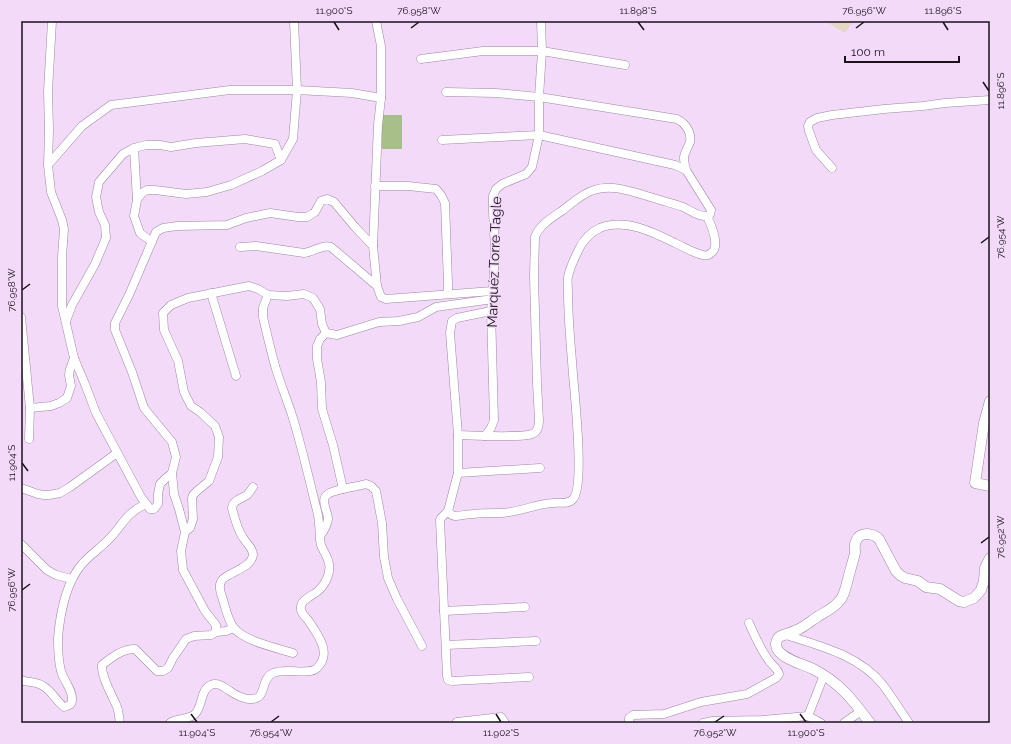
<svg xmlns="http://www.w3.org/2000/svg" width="1011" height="744" font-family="Raleway,sans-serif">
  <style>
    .education { fill: #e4d8c4 }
    .green { fill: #a8bf89 }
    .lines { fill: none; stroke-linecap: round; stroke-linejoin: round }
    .minor-casing { stroke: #9e88a3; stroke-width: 9 }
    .tertiary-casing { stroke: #9e88a3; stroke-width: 11 }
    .minor { stroke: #fff; stroke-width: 8 }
    .tertiary { stroke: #fff; stroke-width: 10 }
    .ticks { fill: none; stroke: #1a111c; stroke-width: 1.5 }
    .labels { text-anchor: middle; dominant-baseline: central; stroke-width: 3; stroke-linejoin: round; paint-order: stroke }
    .street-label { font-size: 14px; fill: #1a111c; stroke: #f2daf8 }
    .neatline { fill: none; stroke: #1a111c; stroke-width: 1.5 }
    .ticks-label { font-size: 10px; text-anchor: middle; fill: #1a111c }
  </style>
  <rect width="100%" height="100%" fill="#f2daf8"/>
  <path class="education" d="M825,21H853L845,33Z"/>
  <rect class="green" x="382" y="115" width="20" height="34"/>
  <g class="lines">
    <defs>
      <g id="minor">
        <path d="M52,21L48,91L49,130L48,165L51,192L62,220L64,229L62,257V306L74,358L85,384L96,413L141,497L150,509H154L158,504V494L160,484L166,478L172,473"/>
        <path d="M421,59L483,51H542L625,65"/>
        <path d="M446,92L496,93L539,97L677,119C685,123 692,132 690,142C688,147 685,152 684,157C684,162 685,166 686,170L711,210L710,214L709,216C701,218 691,211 683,207C675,204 666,202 657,199C638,194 614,183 594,190C583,193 572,203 563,210C553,217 539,225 535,237L534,277L537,383L539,421C539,427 538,432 532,434C525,437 495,436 485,436"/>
        <path d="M442,140L539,135L675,165L686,170"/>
        <path d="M134,148L137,200"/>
        <path d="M48,165L82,126L111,105L230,90H297L352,93L381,98"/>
        <path d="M832,168L816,150L809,131L808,126L810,122L817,118L832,115L884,109L923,106L945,103L990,100"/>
        <path d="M375,186H408L436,189L441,195L445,203L448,283V294"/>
        <path d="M152,242L140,233L134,216L137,200L142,193L147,190H155L186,194L207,192L231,185L262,171L281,160L293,139L297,90L294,21"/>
        <path d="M373,246L378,125L381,98V46L376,21"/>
        <path d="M240,247L256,246L304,253C313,252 322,244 331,247L377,286"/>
        <path d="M211,293L236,376"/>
        <path d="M491,311L457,318L452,321L450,333L458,435V473L448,511L441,518L440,520L447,676L448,680L452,681L529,677"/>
        <path d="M21,317L30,408L29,439"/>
        <path d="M66,321L72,305L95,264L106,238L105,225L99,212L96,197L99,182L123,154L134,148L146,145H160L171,147L196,143L245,139L275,144L281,160"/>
        <path d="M326,333L320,339L317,346V359L321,382L322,409L333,445L343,489"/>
        <path d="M30,408L51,406L59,403L67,398L71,386L69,375L70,369L74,358"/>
        <path d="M458,435L485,436L491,428L494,420L491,311L493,291L495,249L493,211V196L496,189L502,184L526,174L532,167L534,158L539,135V97L542,51L541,21"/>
        <path d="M458,473L540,468"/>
        <path d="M253,487C251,490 249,493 247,495C241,499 233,500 232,508C234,516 239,533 244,539C247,544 253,548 253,555C251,568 230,572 223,579C217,585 221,593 223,600C226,609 228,621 234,628C244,641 277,648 293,653"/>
        <path d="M21,488L38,494L44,495H49L60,493L70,487L117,453"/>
        <path d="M448,511C450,513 451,516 455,516C460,516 467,514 473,514C482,513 491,513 500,513C518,513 535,504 553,503C560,502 568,505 573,499C586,486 573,383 572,361C570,338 568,315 568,292C568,287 567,281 568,277C570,267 575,257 579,249C584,239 591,232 600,228C625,218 653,232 675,243C684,247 693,253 703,255C706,256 709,255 711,253C721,246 711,225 707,216"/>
        <path d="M185,532L190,528L193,519L192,498L193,495L197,491L209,481L218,457L219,437L215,426L200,412L191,406L184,392L178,361L164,330L163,313L171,305L188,298L249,286L258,289L268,295L287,296L304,294L313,298L320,309L322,324L326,333L337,335L379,322L399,321L418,317L436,307L493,299"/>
        <path d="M320,536C324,531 327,526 328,519C328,510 317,497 332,492C342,488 355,487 366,484L371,486L376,491L382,523L384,557L388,578L397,599L422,646"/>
        <path d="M21,544L47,570L56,575L72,579"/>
        <path d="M444,611L525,607"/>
        <path d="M216,632L226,631L234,628"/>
        <path d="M786,635C820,646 859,655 883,685C892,697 900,710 909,723"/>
        <path d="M446,645L536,641"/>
        <path d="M21,680C28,683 36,681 43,686C52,691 56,701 64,707C68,706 72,705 72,700C73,691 65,682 62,674C58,663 58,650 58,638C60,614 66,583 82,564C91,554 102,547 111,537C124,523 126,513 146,504"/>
        <path d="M808,716L824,675"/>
        <path d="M120,723C119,718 119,712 117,707C113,696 101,678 102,665C112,657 122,649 135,649L157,671H163L168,668L173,658L186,639L194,636L211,635L216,632V625L205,611L183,570L181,551L185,532L179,509L174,494L172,473L176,457L172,442L144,408L132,372L115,330V323L129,295L156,232L163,228L177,226L227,225L246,218L270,213L298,217H307L315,212L321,201L327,199L334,202L355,227L373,246L377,286L381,297L386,299L493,291"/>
        <path d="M170,723C177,718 188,720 195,714C203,706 200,690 211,685C213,684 217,684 220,685C223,686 226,689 230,691C235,695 246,700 252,699C267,699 260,679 273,673C286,667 309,676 317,668C333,653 317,634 308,620C305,617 302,614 301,610C299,600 312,596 318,591C325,585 331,573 329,564C328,557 323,551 321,545C319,538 320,531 319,524C319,517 317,510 315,503C308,474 301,444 292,415C287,400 281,385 276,369C271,352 267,334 263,317V308L268,295"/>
        <path d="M456,723L457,722L501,717L505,723"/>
        <path d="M630,723L629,720V718L633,715L664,714L701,702L747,694L776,678L779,674C778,669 773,666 770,662C761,651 755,636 749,623"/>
        <path d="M703,723L713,721L762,720L808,716L821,723"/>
        <path d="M844,723L861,711"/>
      </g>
      <g id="tertiary">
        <path d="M990,401L984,423L975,483L990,486"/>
        <path d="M870,723C853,700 839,682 813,669C803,664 777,658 776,645C776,642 777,639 779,637C785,634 793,632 799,629C805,626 811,621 817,617C825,612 835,608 841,599C845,593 846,586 848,579C850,570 853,562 855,553C855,549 854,544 856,541C860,531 873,533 879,539L896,571L900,575L905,578L918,581L926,587L940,589L959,601L964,602L974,598L981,590L984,581L985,568L990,558"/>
      </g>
    </defs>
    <use href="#minor" class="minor-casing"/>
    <use href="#tertiary" class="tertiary-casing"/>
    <use href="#minor" class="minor"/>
    <use href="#tertiary" class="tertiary"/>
  </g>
  <path class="ticks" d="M334,22L339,30M638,22L644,30M943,22L948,30M411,28L419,22M856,28L864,22M983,82L989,91M981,243L989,237M22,290L30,284M22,463L28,471M981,543L989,537M22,590L30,584M191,714L197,722M496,714L501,722M800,714L806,722M271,722L279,716M715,722L724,716"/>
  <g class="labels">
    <g class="street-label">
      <text transform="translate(494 262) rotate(-88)">Marquéz Torre Tagle</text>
    </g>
  </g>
  <rect width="1011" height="744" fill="none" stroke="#f2daf8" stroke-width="44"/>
  <path d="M845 56v6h114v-6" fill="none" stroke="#1a111c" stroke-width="2"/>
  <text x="851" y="56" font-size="12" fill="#1a111c" stroke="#f2daf8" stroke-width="3" paint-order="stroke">100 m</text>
  <rect x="22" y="22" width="967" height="700" class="neatline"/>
  <g class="ticks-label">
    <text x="334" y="14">11.900°S</text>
    <text x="419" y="14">76.958°W</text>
    <text x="638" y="14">11.898°S</text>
    <text x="864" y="14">76.956°W</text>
    <text x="943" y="14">11.896°S</text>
    <text transform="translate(1000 91) rotate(-90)" y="4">11.896°S</text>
    <text transform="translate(1000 237) rotate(-90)" y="4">76.954°W</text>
    <text transform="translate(11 290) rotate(-90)" y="4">76.958°W</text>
    <text transform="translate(11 463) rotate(-90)" y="4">11.904°S</text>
    <text transform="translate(1000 537) rotate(-90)" y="4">76.952°W</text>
    <text transform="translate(11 590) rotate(-90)" y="4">76.956°W</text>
    <text x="197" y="736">11.904°S</text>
    <text x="271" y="736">76.954°W</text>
    <text x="501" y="736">11.902°S</text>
    <text x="715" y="736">76.952°W</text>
    <text x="806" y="736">11.900°S</text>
  </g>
</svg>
